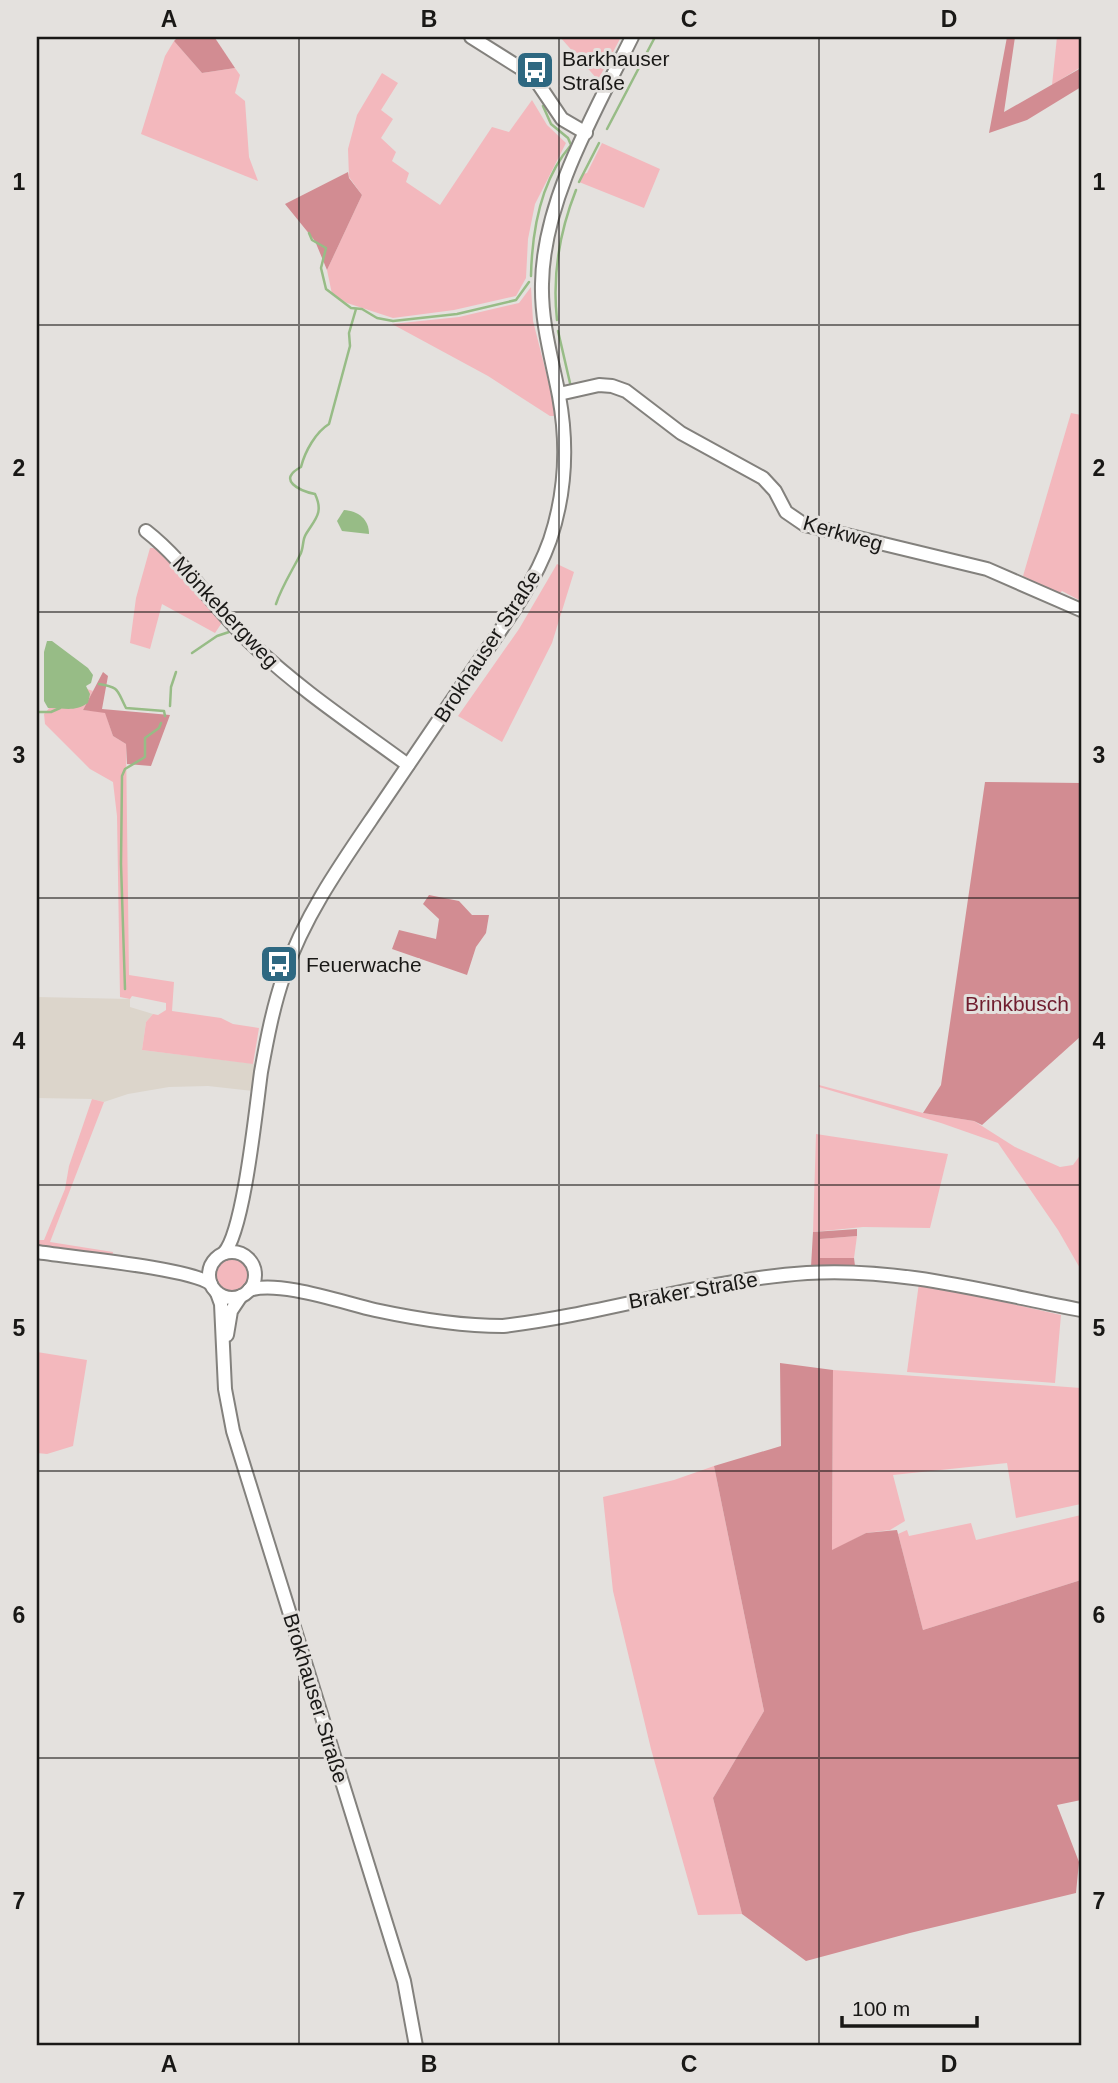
<svg xmlns="http://www.w3.org/2000/svg" width="1118" height="2083" font-family="Arial,sans-serif">
  <style>
    .built { fill: #dcd5cb }
    .green { fill: #f3b8bd }
    .forest { fill: #d28c92 }
    .water { fill: #97bc86 }
    .lines { fill: none; stroke-linecap: round; stroke-linejoin: round }
    .stream { stroke: #97bc86; stroke-width: 2.5 }
    .minor-casing { stroke: #83817d; stroke-width: 16 }
    .minor { stroke: #fff; stroke-width: 12 }
    .grid { fill: none; stroke: #191816; stroke-width: 2; stroke-opacity: 0.55 }
    .labels { text-anchor: middle; dominant-baseline: central; stroke-width: 6; stroke-linejoin: round; paint-order: stroke }
    .poi-label { font-size: 21px; fill: #191816; stroke: #e4e1de; text-anchor: start }
    .street-label { font-size: 21px; fill: #191816; stroke: #e4e1de }
    .park-label { font-size: 21px; fill: #701d2e; stroke: #e4e1de }
    .neatline { fill: none; stroke: #191816; stroke-width: 2.5 }
    .grid-label { font-size: 23px; text-anchor: middle; font-weight: bold; fill: #191816 }
  </style>
  <rect width="100%" height="100%" fill="#e4e1de"/>
  <path class="built" d="M37,997L130,999V1007L153,1014L146,1022L142,1050L257,1064L253,1091L208,1086L169,1087L128,1094L104,1102L92,1099L37,1098Z"/>
  <g class="green">
    <path d="M560,37H621L598,80Z"/>
    <path d="M1057,37H1081V67L1052,85Z"/>
    <path d="M174,41L202,73L235,68L240,75L235,93L245,101L249,157L258,181L141,134L165,56Z"/>
    <path d="M382,73L398,83L381,110L393,119L381,138L396,152L392,161L409,173L406,182L440,205L492,127L509,132L532,100L547,125L566,143L535,204L528,239L526,278L516,296L454,310L393,318L347,303L332,294L327,270L362,195L349,177L348,149L357,115Z"/>
    <path d="M602,143L660,169L644,208L579,182L583,174L587,173Z"/>
    <path d="M531,287L533,321L552,396L554,416H550L488,376L392,324L459,317L519,303Z"/>
    <path d="M1071,413L1081,415V601L1062,591L1058,595L1023,576Z"/>
    <path d="M150,548H159L223,621L215,633L162,604L150,649L130,643L136,598Z"/>
    <path d="M557,564L574,572L552,643L502,742L458,716L519,629Z"/>
    <path d="M81,687L93,691L83,710L105,712L113,736L126,744L129,975L174,982L172,1011L221,1018L233,1024L259,1028L253,1064L142,1050L146,1022L153,1014L158,1015L166,1010V1003L132,996L130,999L120,997L117,816L113,782L90,769L45,724L44,714L53,704Z"/>
    <path d="M819,1085L923,1113L974,1121L1015,1147L1060,1167L1073,1165L1081,1154V1270L1058,1230L998,1143L941,1123L819,1087Z"/>
    <path d="M92,1099L104,1102L50,1242L113,1252L112,1258L37,1247V1240H44L65,1189L69,1166Z"/>
    <path d="M816,1134L948,1154L930,1228L863,1227L813,1232Z"/>
    <path d="M857,1236L854,1258H820V1239Z"/>
    <circle cx="232" cy="1274" r="17"/>
    <path d="M919,1283L1061,1315L1055,1383L907,1372Z"/>
    <path d="M37,1352L87,1360L73,1446L47,1454L37,1453Z"/>
    <path d="M833,1370L1081,1388V1504L1016,1518L1007,1463L893,1475L905,1521L890,1530L866,1533L832,1551Z"/>
    <path d="M714,1466L764,1711L713,1798L742,1914L698,1915L651,1749L613,1591L603,1497L674,1480Z"/>
    <path d="M1081,1515V1580L923,1630L898,1534L907,1530L909,1536L971,1523L976,1540Z"/>
  </g>
  <g class="forest">
    <path d="M178,37L215,38L235,68L202,73L174,41Z"/>
    <path d="M1007,37H1015L1004,112L1081,68V87L1027,120L989,133Z"/>
    <path d="M348,172L349,178L362,195L327,270L315,241L285,204Z"/>
    <path d="M103,672L108,676L102,709L170,715L151,766L127,764L126,744L113,736L105,713L83,710Z"/>
    <path d="M985,782L1081,783V1036L982,1125L974,1121L923,1113L941,1085Z"/>
    <path d="M429,895L459,901L472,915H489L486,933L476,947L467,975L392,949L399,930L436,939L439,919L423,904Z"/>
    <path d="M857,1229V1236L820,1239V1258H854L855,1266L811,1267L813,1232Z"/>
    <path d="M780,1363L833,1370L832,1550L866,1533L897,1530L923,1630L1081,1580V1800L1057,1805L1079,1862L1076,1893L910,1933L806,1961L742,1914L713,1798L764,1711L714,1466L781,1446Z"/>
  </g>
  <g class="water">
    <path d="M344,510C358,511 369,519 369,534L342,531L337,521Z"/>
    <path d="M47,641H52L88,668L93,675L91,683L86,686L90,694L88,703C73,713 62,707 48,708L44,701V652Z"/>
  </g>
  <g class="lines">
    <g class="stream">
      <path d="M607,129L655,37"/>
      <path d="M579,182L599,143"/>
      <path d="M309,233L312,240L326,248L321,268L326,289L351,308L362,309L377,318L393,321L457,314L516,300L529,282"/>
      <path d="M531,276C532,230 540,181 571,145L568,138L551,124L543,106"/>
      <path d="M557,320C552,274 559,233 576,190"/>
      <path d="M558,331L570,383"/>
      <path d="M276,604C282,586 292,571 300,555C304,548 302,540 306,534C315,519 324,513 315,494C300,491 276,480 301,467C305,451 316,432 329,424L350,346L349,333L356,309"/>
      <path d="M192,653L217,636L229,632"/>
      <path d="M99,684C120,687 117,691 126,708L164,711L165,716"/>
      <path d="M170,706L171,687L176,672"/>
      <path d="M37,712H51L60,708"/>
      <path d="M125,989L121,864L122,776L125,769L145,757V738L159,728L161,723"/>
    </g>
    <defs>
      <g id="minor">
        <path d="M471,37L525,71L535,79L562,119L586,133"/>
        <path d="M559,394L599,385L612,386L626,391L681,433L763,478L775,491L786,512L805,525L987,569L1081,610"/>
        <path d="M146,531C187,563 214,609 252,644C300,690 355,726 408,765"/>
        <circle cx="232" cy="1275" r="23"/>
        <path d="M37,1252C69,1257 190,1268 211,1284"/>
        <path d="M224,1253C244,1231 256,1108 261,1072C267,1039 273,1007 284,975C305,914 343,861 379,808C410,763 441,717 472,671C501,629 533,588 550,540C566,492 568,445 559,396C552,359 541,323 542,284C543,200 595,112 632,37"/>
        <path d="M249,1290C279,1280 344,1303 375,1310C417,1319 460,1326 503,1326C605,1314 704,1280 807,1273C900,1267 991,1293 1081,1310"/>
        <path d="M217,1293L221,1304L225,1389L233,1431L404,1981L416,2046"/>
        <path d="M227,1335L231,1311L241,1296"/>
      </g>
    </defs>
    <use href="#minor" class="minor-casing"/>
    <use href="#minor" class="minor"/>
  </g>
  <path class="grid" d="M299,37V2046M559,37V2046M819,37V2046M37,325H1081M37,612H1081M37,898H1081M37,1185H1081M37,1471H1081M37,1758H1081"/>
  <defs>
    <symbol id="bus-square" viewBox="-11 -11 22 22"><rect x="-9" y="-9" width="18" height="18" rx="4" fill="#2e6881" stroke="#e4e1de"/><path d="M-5-6H5V4H4V6H2V4H-2V6H-4V4H-5ZM-3.5-4V0h7V-4ZM-3.5 1.2v1.5H-2V1.2ZM2 1.2v1.5H3.5V1.2Z" fill="#fff"/></symbol>
  </defs>
  <g fill-rule="evenodd">
    <use href="#bus-square" x="513" y="48" width="44" height="44"/>
    <use href="#bus-square" x="257" y="942" width="44" height="44"/>
  </g>
  <g class="labels">
    <g class="poi-label">
      <text x="562" y="58">Barkhauser<tspan x="562" dy="24">Straße</tspan></text>
      <text x="306" y="964">Feuerwache</text>
    </g>
    <g class="street-label">
      <text transform="translate(843 533) rotate(16)">Kerkweg</text>
      <text transform="translate(226 612) rotate(47)">Mönkebergweg</text>
      <text transform="translate(487 646) rotate(-57)">Brokhauser Straße</text>
      <text transform="translate(693 1290) rotate(-10)">Braker Straße</text>
      <text transform="translate(316 1698) rotate(73)">Brokhauser Straße</text>
    </g>
    <g class="park-label">
      <text x="1017" y="1003">Brinkbusch</text>
    </g>
  </g>
  <rect width="1118" height="2083" fill="none" stroke="#e4e1de" stroke-width="77"/>
  <path d="M842 2016v10h135v-10" fill="none" stroke="#191816" stroke-width="3.5"/>
  <text x="852" y="2016" font-size="21" fill="#191816" stroke="#e4e1de" stroke-width="5" paint-order="stroke">100 m</text>
  <rect x="38" y="38" width="1042" height="2006" class="neatline"/>
  <g class="grid-label">
    <text x="169" y="27">A</text>
    <text x="429" y="27">B</text>
    <text x="689" y="27">C</text>
    <text x="949" y="27">D</text>
    <text x="19" y="190">1</text>
    <text x="1099" y="190">1</text>
    <text x="19" y="476">2</text>
    <text x="1099" y="476">2</text>
    <text x="19" y="763">3</text>
    <text x="1099" y="763">3</text>
    <text x="19" y="1049">4</text>
    <text x="1099" y="1049">4</text>
    <text x="19" y="1336">5</text>
    <text x="1099" y="1336">5</text>
    <text x="19" y="1623">6</text>
    <text x="1099" y="1623">6</text>
    <text x="19" y="1909">7</text>
    <text x="1099" y="1909">7</text>
    <text x="169" y="2072">A</text>
    <text x="429" y="2072">B</text>
    <text x="689" y="2072">C</text>
    <text x="949" y="2072">D</text>
  </g>
</svg>
